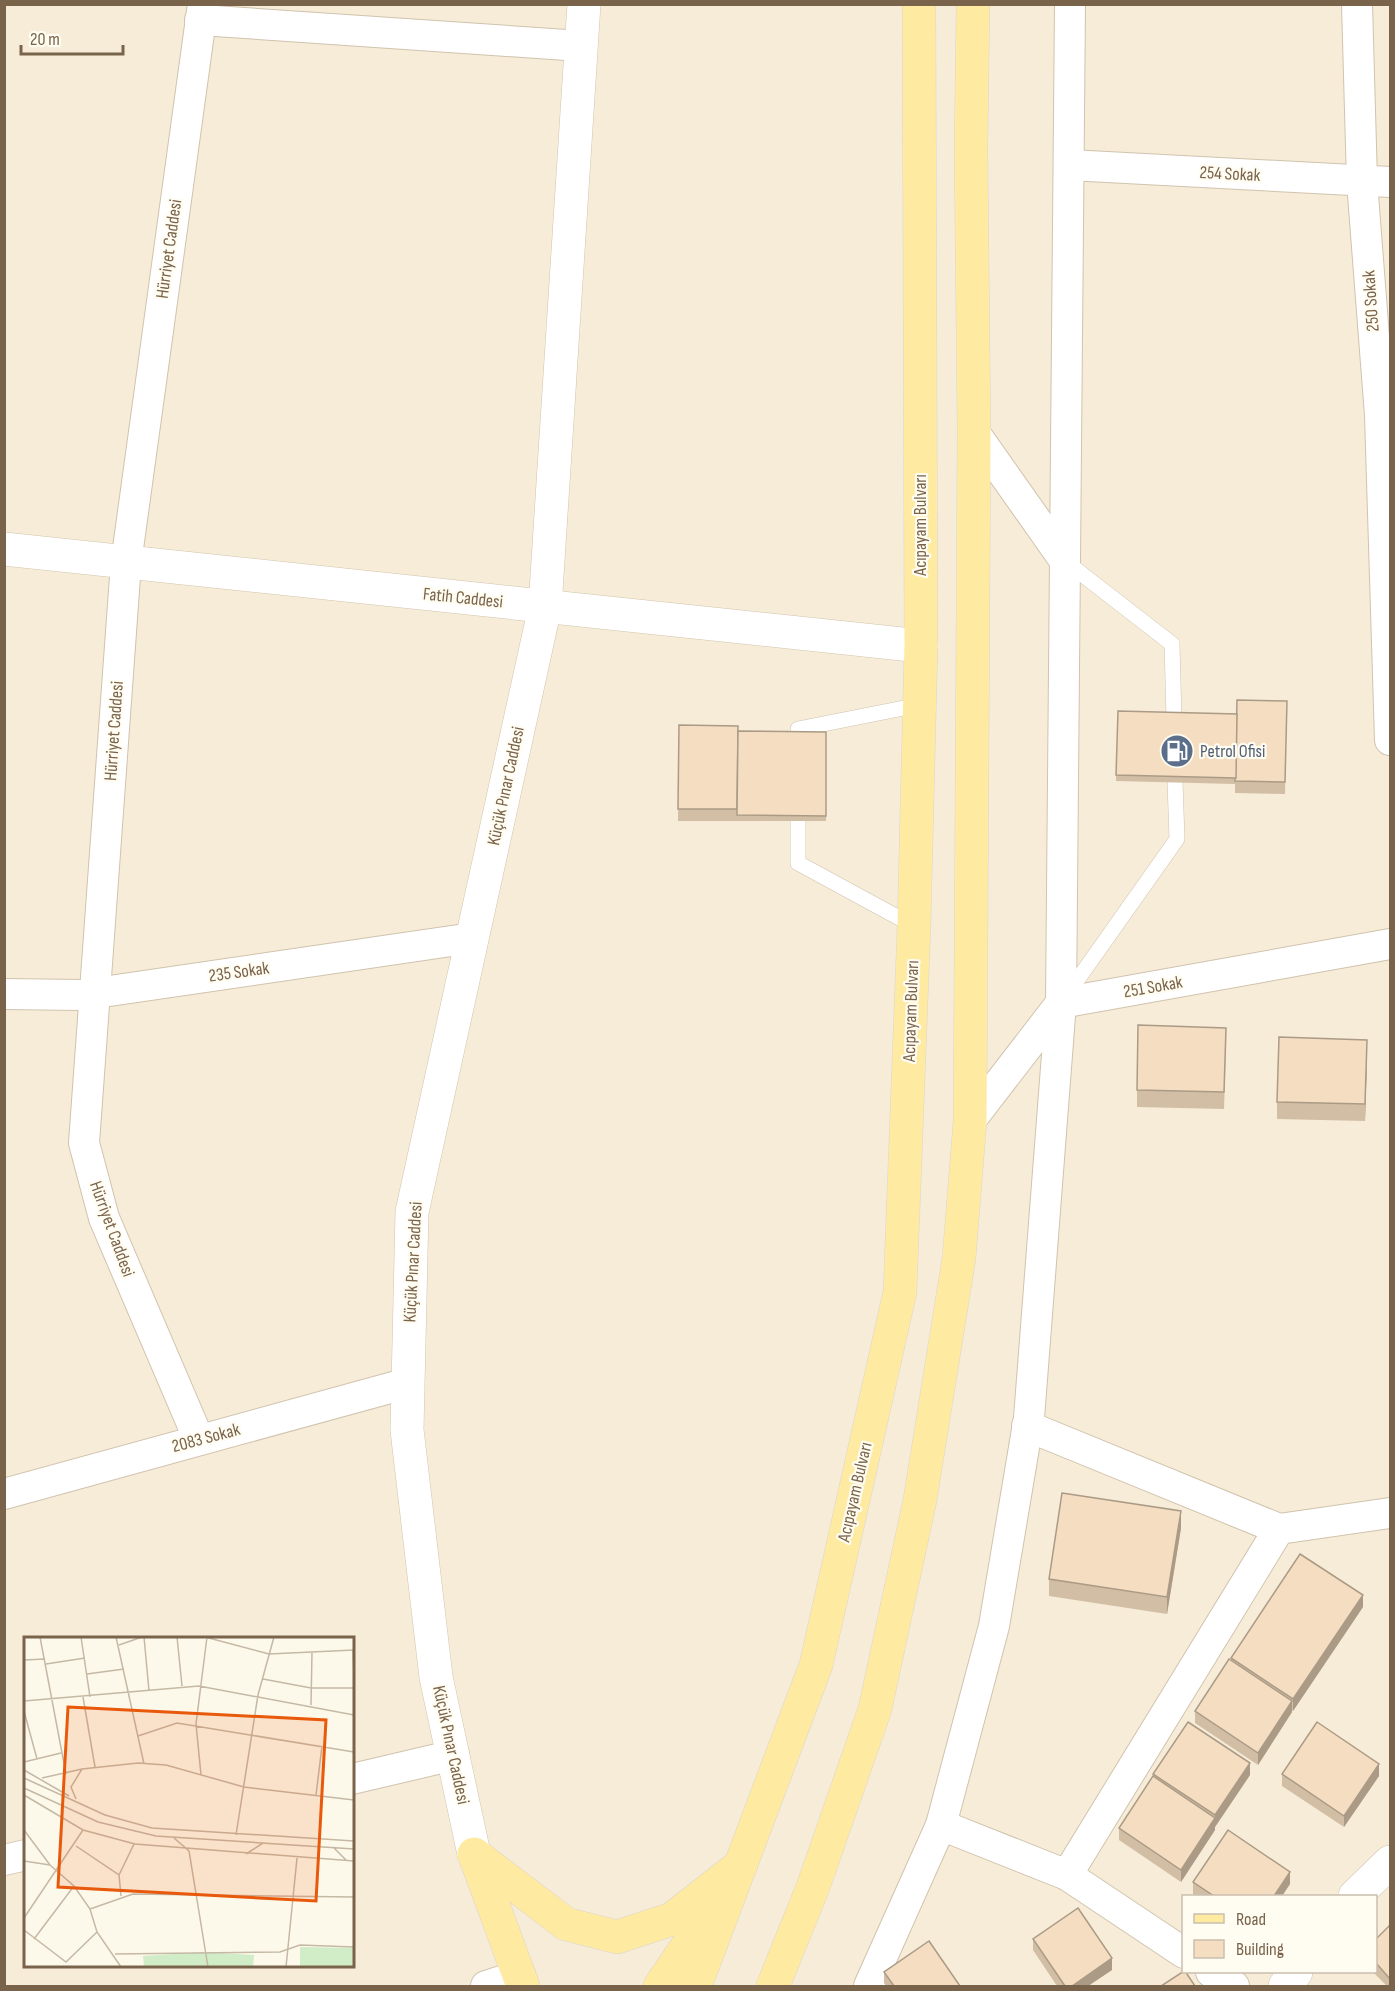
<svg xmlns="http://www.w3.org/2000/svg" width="1395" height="1991" font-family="'Sofia Sans Condensed',sans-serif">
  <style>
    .residential { fill: #f6ecd8; fill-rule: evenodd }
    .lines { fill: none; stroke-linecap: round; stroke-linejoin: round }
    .lane-casing { stroke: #d1c3ae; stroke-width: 16 }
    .street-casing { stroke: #d1c3ae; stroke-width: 32 }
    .secondary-casing { stroke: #d4c4ac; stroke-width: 34 }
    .primary-casing { stroke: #dcd6d0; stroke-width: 34 }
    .lane { stroke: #fff; stroke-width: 15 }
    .street { stroke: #fff; stroke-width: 30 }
    .secondary { stroke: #fff; stroke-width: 33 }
    .primary { stroke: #feeaa1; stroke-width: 33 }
    .wall { fill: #d2bea5 }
    .shaded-wall { fill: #ab9b86 }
    .building { fill: #f4ddc0; stroke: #ab9b86; stroke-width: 1.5 }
    .labels { text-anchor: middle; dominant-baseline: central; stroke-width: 4.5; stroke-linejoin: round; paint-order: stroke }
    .street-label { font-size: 18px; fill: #7a634b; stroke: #fffcf1 }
    .service-label { font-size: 18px; fill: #4e5e75; stroke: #fffcf1; text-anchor: start }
    .inset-road { fill: none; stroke: #c5b8a5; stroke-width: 1.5 }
    .view { fill: #e8590c; fill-opacity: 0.15; stroke: #e8590c; stroke-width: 3 }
    .inset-edge { fill: none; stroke: #7a634b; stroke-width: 3 }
  </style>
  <rect width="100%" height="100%" fill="#fdf9ea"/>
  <path class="residential" d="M5,5H1390V1986H5ZM26,1638H352V1966H26ZM1184,1896H1376V1972H1184Z"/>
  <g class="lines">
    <defs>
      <g id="lane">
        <path d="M1065,561L1172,644L1174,718"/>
        <path d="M798,737V729L919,705"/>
        <path d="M798,821V863L914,926"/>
        <path d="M1066,996L1177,839L1175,782"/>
      </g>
      <g id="street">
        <path d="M1357,4L1362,182L1380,415L1390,740"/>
        <path d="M200,20L581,46"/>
        <path d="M1069,165L1390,182"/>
        <path d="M974,432L1065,561"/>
        <path d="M4,994L82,995L472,938"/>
        <path d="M970,1121L1061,1003L1390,944"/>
        <path d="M1027,1426L1279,1529"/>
        <path d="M199,1440L104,1218L84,1143L126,563L203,4"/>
        <path d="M4,1494L408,1383"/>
        <path d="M352,1779L454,1755"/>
        <path d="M941,1825L1067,1875L1184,1953"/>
        <path d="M4,1860L26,1855"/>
        <path d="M1067,1875L1279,1529L1390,1513"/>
        <path d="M1211,1972L1234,1986"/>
        <path d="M486,1986L520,1975"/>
        <path d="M869,1986L941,1825L994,1626L1029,1418L1061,1003L1070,4"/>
      </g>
      <g id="secondary">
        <path d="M4,549L921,646"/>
        <path d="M474,1854L436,1677L407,1430L412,1212L545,607L584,4"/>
        <path d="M1355,1896L1390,1862"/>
        <path d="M1285,1986L1296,1972"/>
      </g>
      <g id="primary">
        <path d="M474,1854L566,1924L617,1937L672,1919L741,1865"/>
        <path d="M475,1856L523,1986"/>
        <path d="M660,1986L709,1914"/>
        <path d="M695,1986L816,1665L900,1292L914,926L921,646L919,4"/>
        <path d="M773,1986L813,1887L875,1709L920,1500L959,1258L970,1121L974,432L971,149L973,4"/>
      </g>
    </defs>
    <use href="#lane" class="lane-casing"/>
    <use href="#street" class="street-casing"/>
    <use href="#secondary" class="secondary-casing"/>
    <use href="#primary" class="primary-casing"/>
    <use href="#lane" class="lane"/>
    <use href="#street" class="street"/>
    <use href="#secondary" class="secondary"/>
    <use href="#primary" class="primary"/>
  </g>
  <g class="wall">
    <path d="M1287,701L1285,794L1235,793V784L1116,781L1118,711L1237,714Z"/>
    <path d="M679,725L738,731L826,732V821H678Z"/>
    <path d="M1226,1045L1224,1109L1137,1107V1090Z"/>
    <path d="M1367,1057L1365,1121L1277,1119V1102Z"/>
    <path d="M1181,1528L1167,1614L1049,1596V1579Z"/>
    <path d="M1363,1607L1293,1711L1292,1710V1712L1258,1765L1195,1723V1711L1231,1660V1658Z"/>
    <path d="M1153,1774L1250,1775L1215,1827V1830L1181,1882L1119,1840V1828L1153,1777Z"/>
    <path d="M1282,1774L1379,1776L1344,1827L1282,1786Z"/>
    <path d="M1193,1882L1290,1884L1282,1896H1197L1193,1894Z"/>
    <path d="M1390,1925V1986H1387L1372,1971H1376V1939Z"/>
    <path d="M1033,1939L1112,1970L1088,1986H1057L1033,1950Z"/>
    <path d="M884,1972L960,1986H886L884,1983Z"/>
  </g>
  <g class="shaded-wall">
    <path d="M1367,1040V1057L1365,1121V1104Z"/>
    <path d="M1181,1511V1528L1167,1614V1597Z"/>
    <path d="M1363,1595V1607L1293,1711V1699Z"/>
    <path d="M1292,1701V1712L1258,1765V1753Z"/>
    <path d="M1250,1763V1775L1215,1827V1830L1181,1882V1870L1215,1818V1815Z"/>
    <path d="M1379,1764V1776L1344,1827V1816Z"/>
    <path d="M1290,1872V1884L1282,1896H1274Z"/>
    <path d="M1112,1958V1970L1088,1986H1072Z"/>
  </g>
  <g class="building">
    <path d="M1237,700L1287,701L1285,782L1235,781Z"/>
    <path d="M1118,711L1237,714L1236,778L1116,775Z"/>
    <path d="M679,725L738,726L737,809H678Z"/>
    <path d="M738,731L826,732V816L737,815Z"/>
    <path d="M1138,1025L1226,1028L1224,1092L1137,1090Z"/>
    <path d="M1279,1037L1367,1040L1365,1104L1277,1102Z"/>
    <path d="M1062,1493L1181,1511L1167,1597L1049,1579Z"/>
    <path d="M1300,1554L1363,1595L1293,1699L1231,1658Z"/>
    <path d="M1229,1659L1292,1701L1258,1753L1195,1711Z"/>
    <path d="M1188,1722L1250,1763L1215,1815L1153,1774Z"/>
    <path d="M1317,1722L1379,1764L1344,1816L1282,1774Z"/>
    <path d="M1153,1776L1215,1818L1181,1870L1119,1828Z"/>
    <path d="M1228,1830L1290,1872L1274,1896H1214L1193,1882Z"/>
    <path d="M1078,1908L1112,1958L1072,1986H1065L1033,1939Z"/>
    <path d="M1390,1925V1979L1376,1963V1939Z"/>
    <path d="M929,1941L960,1986H894L884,1972Z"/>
    <path d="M1184,1971H1185L1195,1986H1161Z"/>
  </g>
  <defs>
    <symbol id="fuel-disc" viewBox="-11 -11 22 22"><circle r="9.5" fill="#5c6f8a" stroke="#fffcf1"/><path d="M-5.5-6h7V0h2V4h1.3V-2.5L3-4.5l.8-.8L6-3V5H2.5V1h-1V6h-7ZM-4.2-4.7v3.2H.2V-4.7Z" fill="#fff"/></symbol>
  </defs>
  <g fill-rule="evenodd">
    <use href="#fuel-disc" x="1158" y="732" width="38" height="38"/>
  </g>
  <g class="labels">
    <g class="street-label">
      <text transform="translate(1230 174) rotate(3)">254 Sokak</text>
      <text transform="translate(169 249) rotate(-82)">Hürriyet Caddesi</text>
      <text transform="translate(1371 301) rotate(-94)">250 Sokak</text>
      <text transform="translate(920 525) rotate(-90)">Acıpayam Bulvarı</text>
      <text transform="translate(463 598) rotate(6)">Fatih Caddesi</text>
      <text transform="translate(114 731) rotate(-86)">Hürriyet Caddesi</text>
      <text transform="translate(506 786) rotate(-78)">Küçük Pınar Caddesi</text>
      <text transform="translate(239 972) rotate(-8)">235 Sokak</text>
      <text transform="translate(1153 987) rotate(-10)">251 Sokak</text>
      <text transform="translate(911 1011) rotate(-88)">Acıpayam Bulvarı</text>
      <text transform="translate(112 1229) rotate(70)">Hürriyet Caddesi</text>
      <text transform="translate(413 1262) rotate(-87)">Küçük Pınar Caddesi</text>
      <text transform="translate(206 1438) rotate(-15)">2083 Sokak</text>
      <text transform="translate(855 1492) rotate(-77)">Acıpayam Bulvarı</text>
      <text transform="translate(451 1745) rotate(78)">Küçük Pınar Caddesi</text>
    </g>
    <g class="service-label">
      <text x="1200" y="751">Petrol Ofisi</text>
    </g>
  </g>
  <g transform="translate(24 1637)">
    <rect width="330" height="330" fill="#fdf9ea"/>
    <path d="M276,310L330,311V330H276ZM181,315L230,318L229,330L120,329L119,319Z" fill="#d0edc7"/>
    <path class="inset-road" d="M16,0L42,137M57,0L66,60M92,0L120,127M120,0L125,54M153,0L158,49M181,0L245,17L330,13M95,8L118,0M329,13L330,39M0,23L21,22M22,27L61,21M63,37L100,32M239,42L287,51H330M59,60L71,130M0,64L175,49L330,78M287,68L288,15M0,74L13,122M114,99L153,86L330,115M0,125L37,116M58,132L114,126L142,128L220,150L330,163M0,133L45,159M177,138L172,87L183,0M0,141L81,178L128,191L330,204M18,141L58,132M0,151L74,185L132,199L330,212M0,158L59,193L111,207L330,224M292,158L298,109M52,162L47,150L58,132M0,193L26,228L50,249L66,272L73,295L97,330M212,198L234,58L250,0M150,201L165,214L184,330M52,209L95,238L97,259M309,210L322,223M222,217L239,206M0,224L26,228M95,238L110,207M66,272L109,257L330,260M0,281L59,193M0,293L42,325L73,295M10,302L50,249M91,317L256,315L276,308L330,310M262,330L273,221"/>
    <path class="view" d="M44,70L302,83L292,264L34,250Z"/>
    <rect width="330" height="330" class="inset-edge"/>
  </g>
  <rect width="1395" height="1991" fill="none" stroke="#7a634b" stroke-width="12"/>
  <rect x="1182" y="1895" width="195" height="78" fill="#fffcf1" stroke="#cabfaf" stroke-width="1.5"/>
  <rect x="1194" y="1914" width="30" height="9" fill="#feeaa1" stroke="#cabfaf" stroke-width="1.5"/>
  <text x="1236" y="1925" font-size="18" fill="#7a634b">Road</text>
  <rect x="1194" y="1940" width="30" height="18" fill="#f4ddc0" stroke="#cabfaf" stroke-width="1.5"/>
  <text x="1236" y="1955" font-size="18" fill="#7a634b">Building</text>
  <path d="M21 45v9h102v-9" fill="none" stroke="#7a634b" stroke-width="3"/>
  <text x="30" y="45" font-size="18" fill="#7a634b" stroke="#fffcf1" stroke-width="4.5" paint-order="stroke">20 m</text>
</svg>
